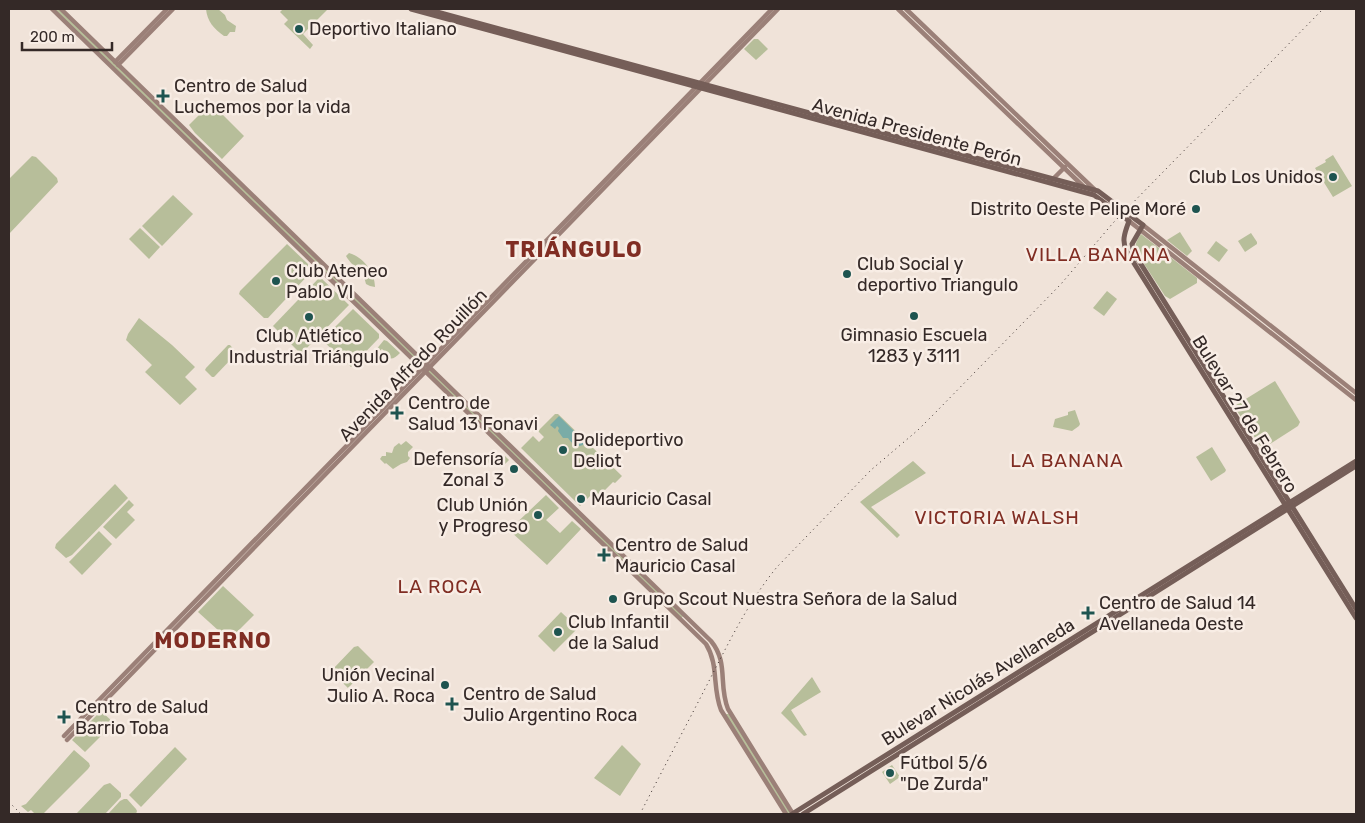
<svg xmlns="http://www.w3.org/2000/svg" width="1365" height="823" font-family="Rubik,sans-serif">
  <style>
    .green { fill: #b7be9a }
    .water { fill: #7aaca7 }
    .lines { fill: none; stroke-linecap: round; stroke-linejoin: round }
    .secondary { stroke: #9b8078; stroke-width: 4.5 }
    .primary { stroke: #755e58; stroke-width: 5 }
    .rail { stroke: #342927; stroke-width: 1; stroke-dasharray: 1 4; stroke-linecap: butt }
    .poi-dot { fill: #1e5450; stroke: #f8ede5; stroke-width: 2 }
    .labels { text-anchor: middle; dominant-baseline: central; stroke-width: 5; stroke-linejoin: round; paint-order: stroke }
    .poi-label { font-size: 18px; fill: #342927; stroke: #f8ede5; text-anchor: start }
    .street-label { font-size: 18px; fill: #342927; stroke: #f8ede5 }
    .neighbourhood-label { font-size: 19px; letter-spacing: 1px; fill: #802d23; stroke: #f8ede5 }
    .district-label { font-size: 22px; font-weight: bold; letter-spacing: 1px; fill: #802d23; stroke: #f8ede5 }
  </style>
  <rect width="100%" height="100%" fill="#f0e3d9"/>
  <g class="green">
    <path d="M52,9H61L683,616L681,619Z"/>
    <path d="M206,9H218L225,15L227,20L236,26L235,32H230L227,36H224C214,29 207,21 206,9Z"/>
    <path d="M283,9H328L303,34L313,45L310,49L284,24L288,20L280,12Z"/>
    <path d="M754,39H758L768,49L756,60L744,49Z"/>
    <path d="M210,104L220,115L222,114L244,136L222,159L195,133L189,125Z"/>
    <path d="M1333,155L1352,186L1333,197L1315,168L1326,162L1325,160Z"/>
    <path d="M32,156L36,157L57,178L58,182L9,234V179Z"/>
    <path d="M173,195L193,214L162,246L142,226Z"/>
    <path d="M140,228L160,247L149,259L129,239Z"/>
    <path d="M1180,232L1192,251L1187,256L1167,240Z"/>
    <path d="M1251,233L1257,242V244L1245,252L1238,241Z"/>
    <path d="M1141,234L1197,278V283L1170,299L1165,296L1135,250C1135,244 1137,240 1141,234Z"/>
    <path d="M1216,241L1228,250L1219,262L1207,253Z"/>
    <path d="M287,244L308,264V267L312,269V271L268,318H264L239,294L240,291Z"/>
    <path d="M349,253C363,257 375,272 375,287L370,286L366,284C364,271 352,267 346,256Z"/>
    <path d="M319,278H321L349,305L301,354L273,326Z"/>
    <path d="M1107,291L1117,299L1104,316L1093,308Z"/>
    <path d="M353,309L379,334V338L351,367L322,340Z"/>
    <path d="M139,318L172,345L195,367L185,377L197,389L180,405L145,372L152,365L126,340L128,334Z"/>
    <path d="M384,340L387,341L400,353C395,358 391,361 385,356L386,353L382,349L378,352L375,351Z"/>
    <path d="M228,345H230L235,351V355L214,377H212L205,370L206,368Z"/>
    <path d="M1275,381L1300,422L1298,426L1264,448L1261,447L1235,408L1236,405Z"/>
    <path d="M1075,410L1080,424L1079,426L1072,431L1053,427L1055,419L1068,415V412Z"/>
    <path d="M555,414H558L622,476L615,483L613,482L599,496L594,492L580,506L521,448L533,436L539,442L544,437L538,431Z"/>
    <path d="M406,441L413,447L408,452V456L410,458L407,462L401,464L393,469L386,463L385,464L380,459L382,456H386V452L392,453L394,447L399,443L401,445Z"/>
    <path d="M1212,447L1226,470L1225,472L1211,481L1196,457Z"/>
    <path d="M490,454L495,455L500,460L505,456L509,460L502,467L498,463L494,466L489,464L487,458Z"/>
    <path d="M913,461L926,473L871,507L900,535L897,538L860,502Z"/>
    <path d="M115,484L128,498L72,555L66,558L55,548L56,544Z"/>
    <path d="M546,495L559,508L546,520L560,533L572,521L581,529L547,565L509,530Z"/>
    <path d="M129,500L134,505L127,512L135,520L116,539L103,527Z"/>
    <path d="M99,531L112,544L82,575L69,562Z"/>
    <path d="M223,586L254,615L229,640L198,612Z"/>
    <path d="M561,612L578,628L554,652L538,636Z"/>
    <path d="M358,646L374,662L348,688L333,673L334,671L333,669L354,647Z"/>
    <path d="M812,677L821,692L791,710L807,735L804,736L781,713Z"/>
    <path d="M101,711L114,723L85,752L72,740Z"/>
    <path d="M727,714H731L793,814H786L724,715Z"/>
    <path d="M622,745L641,764L620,796L594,778Z"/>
    <path d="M175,747L187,759L141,807L129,795Z"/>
    <path d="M74,750L89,763L90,766L88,769L43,814H35L31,810L28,812L21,806L26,804Z"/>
    <path d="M892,765L900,777L890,784L882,772Z"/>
    <path d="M110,783L121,793V797L105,814H76L104,785Z"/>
    <path d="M124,799H127L136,809L137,811L136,814H108L120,801Z"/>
  </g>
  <path class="water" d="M559,416L586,443C578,449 573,445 568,438H563L558,431L559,428L557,426L555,429L550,425Z"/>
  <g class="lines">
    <g class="secondary">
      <path d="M52,9L706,644C719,665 712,687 721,710L786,814"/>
      <path d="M61,9L711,641C729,663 718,684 728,709L793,814"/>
      <path d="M898,9L1083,186"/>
      <path d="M906,9L1095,190"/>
      <path d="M115,62L167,9"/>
      <path d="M118,65L173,9"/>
      <path d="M1051,181L1065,167"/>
      <path d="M1129,221L1356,400"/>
      <path d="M1143,225L1356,393"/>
      <path d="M64,736L772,9"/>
      <path d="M67,740L778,9"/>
    </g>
    <g class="primary">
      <path d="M411,9L1094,195L1129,221C1125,232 1121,241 1127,252L1356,618"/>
      <path d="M426,9L1098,191L1143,225L1132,244L1134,253L1356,609"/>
      <path d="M792,814L1356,461"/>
      <path d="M803,814L1356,466"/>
    </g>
    <g class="rail">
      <path d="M9,802L21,814"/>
      <path d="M640,814C663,769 687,724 710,679C730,640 749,601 777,567L871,470L918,430L935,413L1061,284L1113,223L1323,9"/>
    </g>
  </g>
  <g class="poi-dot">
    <circle cx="299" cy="29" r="5"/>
    <path d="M160.5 88.5h5v5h5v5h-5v5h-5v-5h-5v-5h5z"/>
    <circle cx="1333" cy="177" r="5"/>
    <circle cx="1196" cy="209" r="5"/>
    <circle cx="847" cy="274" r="5"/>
    <circle cx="276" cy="281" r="5"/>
    <circle cx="914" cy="316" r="5"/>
    <circle cx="309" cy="317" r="5"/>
    <path d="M394.5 405.5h5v5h5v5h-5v5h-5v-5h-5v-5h5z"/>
    <circle cx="563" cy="450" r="5"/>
    <circle cx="514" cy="469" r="5"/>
    <circle cx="581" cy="499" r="5"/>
    <circle cx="538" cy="515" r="5"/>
    <path d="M601.5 547.5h5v5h5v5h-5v5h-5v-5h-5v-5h5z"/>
    <circle cx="613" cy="599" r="5"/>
    <path d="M1085.5 605.5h5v5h5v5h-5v5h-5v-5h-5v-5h5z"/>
    <circle cx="558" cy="632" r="5"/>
    <circle cx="445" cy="685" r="5"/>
    <path d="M449.5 696.5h5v5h5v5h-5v5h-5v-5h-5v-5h5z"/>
    <path d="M61.5 709.5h5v5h5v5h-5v5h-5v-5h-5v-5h5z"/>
    <circle cx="890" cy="773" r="5"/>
  </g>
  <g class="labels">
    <g class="poi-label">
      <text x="309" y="29">Deportivo Italiano</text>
      <text x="174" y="86">Centro de Salud<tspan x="174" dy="21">Luchemos por la vida</tspan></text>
      <text x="1323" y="177" text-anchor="end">Club Los Unidos</text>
      <text x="1186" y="209" text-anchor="end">Distrito Oeste Pelipe Moré</text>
      <text x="857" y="264">Club Social y<tspan x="857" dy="21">deportivo Triangulo</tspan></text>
      <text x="286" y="271">Club Ateneo<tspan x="286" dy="21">Pablo VI</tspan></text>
      <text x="914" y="335" text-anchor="middle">Gimnasio Escuela<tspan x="914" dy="21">1283 y 3111</tspan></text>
      <text x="309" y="336" text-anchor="middle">Club Atlético<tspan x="309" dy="21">Industrial Triángulo</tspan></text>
      <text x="408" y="403">Centro de<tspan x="408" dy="21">Salud 13 Fonavi</tspan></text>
      <text x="573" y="440">Polideportivo<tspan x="573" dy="21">Deliot</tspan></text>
      <text x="504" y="459" text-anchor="end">Defensoría<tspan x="504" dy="21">Zonal 3</tspan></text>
      <text x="591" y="499">Mauricio Casal</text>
      <text x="528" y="505" text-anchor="end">Club Unión<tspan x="528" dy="21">y Progreso</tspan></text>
      <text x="615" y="545">Centro de Salud<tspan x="615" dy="21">Mauricio Casal</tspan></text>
      <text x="623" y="599">Grupo Scout Nuestra Señora de la Salud</text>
      <text x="1099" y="603">Centro de Salud 14<tspan x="1099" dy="21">Avellaneda Oeste</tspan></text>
      <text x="568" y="622">Club Infantil<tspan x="568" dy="21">de la Salud</tspan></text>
      <text x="435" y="675" text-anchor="end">Unión Vecinal<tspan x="435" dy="21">Julio A. Roca</tspan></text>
      <text x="463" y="694">Centro de Salud<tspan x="463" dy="21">Julio Argentino Roca</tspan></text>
      <text x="75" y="707">Centro de Salud<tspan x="75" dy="21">Barrio Toba</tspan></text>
      <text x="900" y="763">Fútbol 5/6<tspan x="900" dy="21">"De Zurda"</tspan></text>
    </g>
    <g class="street-label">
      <text transform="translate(917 132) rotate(15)">Avenida Presidente Perón</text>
      <text transform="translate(413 365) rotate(-46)">Avenida Alfredo Rouillón</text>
      <text transform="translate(1245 414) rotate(58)">Bulevar 27 de Febrero</text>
      <text transform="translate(978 682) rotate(-32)">Bulevar Nicolás Avellaneda</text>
    </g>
    <g class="neighbourhood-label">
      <text x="1098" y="254">VILLA BANANA</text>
      <text x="1067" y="460">LA BANANA</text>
      <text x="997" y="517">VICTORIA WALSH</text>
      <text x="440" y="586">LA ROCA</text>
    </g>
    <g class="district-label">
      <text x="574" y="249">TRIÁNGULO</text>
      <text x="213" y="640">MODERNO</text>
    </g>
  </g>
  <rect width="1365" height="823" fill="none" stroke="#342927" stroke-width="20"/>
  <path d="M22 42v8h90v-8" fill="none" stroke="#342927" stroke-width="2.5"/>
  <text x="30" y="42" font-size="15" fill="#342927" stroke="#f8ede5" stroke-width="4" paint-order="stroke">200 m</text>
</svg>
